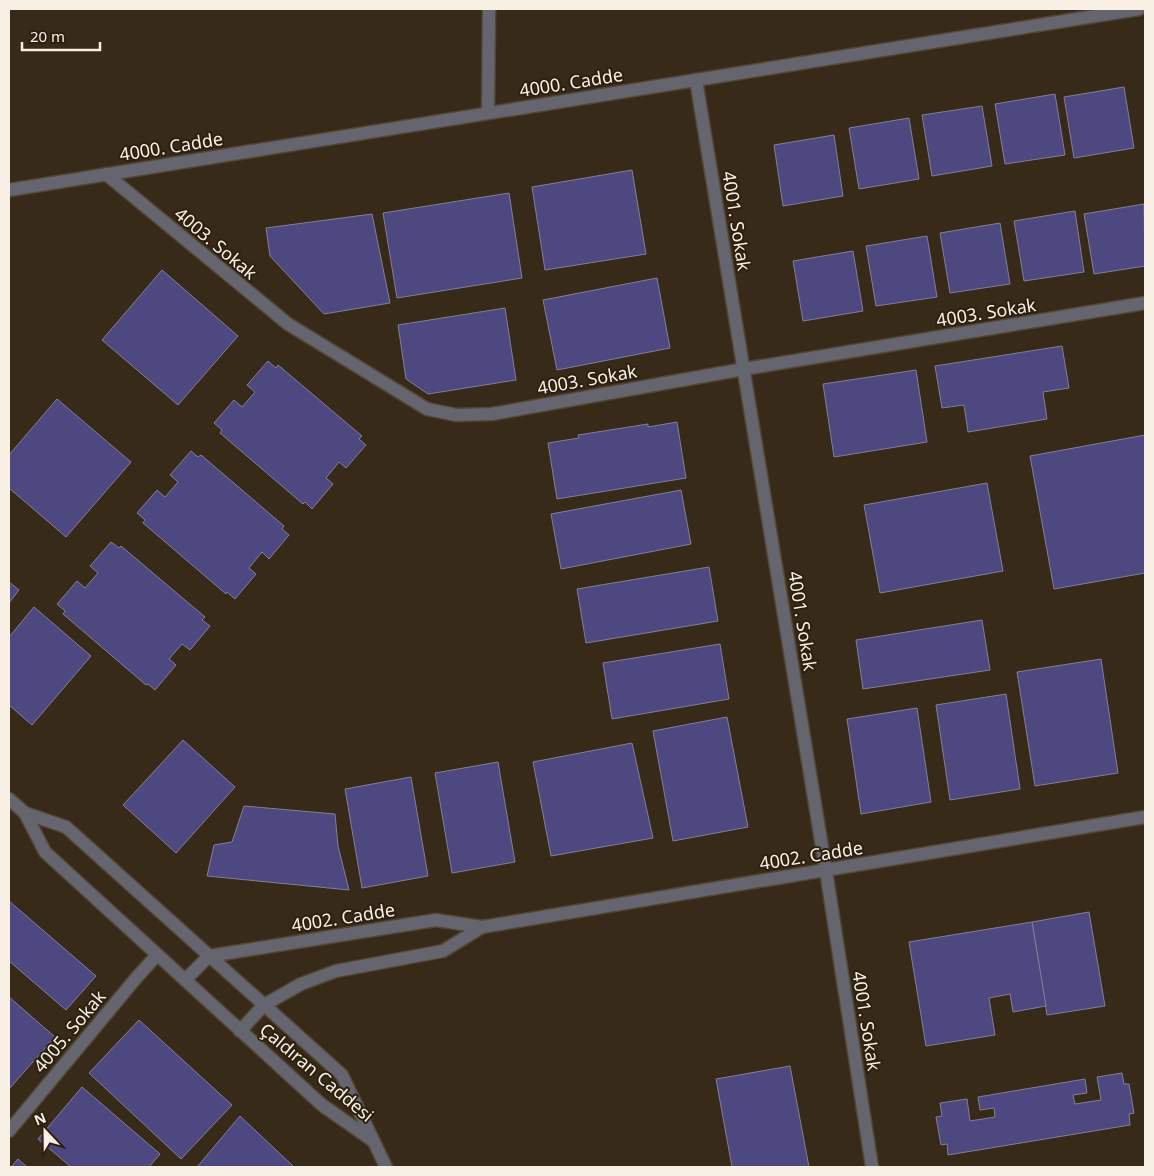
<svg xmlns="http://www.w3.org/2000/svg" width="1154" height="1176" font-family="'Noto Sans',sans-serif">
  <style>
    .building { fill: #4e4880; stroke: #818097 }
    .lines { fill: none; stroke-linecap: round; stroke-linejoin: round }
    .minor-casing { stroke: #524635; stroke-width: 15 }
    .minor { stroke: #64656f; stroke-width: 12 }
    .labels { text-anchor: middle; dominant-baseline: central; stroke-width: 4; stroke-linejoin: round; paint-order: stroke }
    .street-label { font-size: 18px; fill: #f8f0e5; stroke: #2d200f }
  </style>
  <rect width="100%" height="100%" fill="#372a18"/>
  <g class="building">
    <path d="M1124,87L1134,148L1074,158L1064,97Z"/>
    <path d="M1055,94L1065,155L1005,164L995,104Z"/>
    <path d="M982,106L992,166L932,176L922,115Z"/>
    <path d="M909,118L919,179L859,189L849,128Z"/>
    <path d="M834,135L843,196L783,206L774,145Z"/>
    <path d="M632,170L646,254L545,270L532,187Z"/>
    <path d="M509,193L522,278L397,298L383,213Z"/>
    <path d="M1144,204L1145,266L1094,274L1084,214Z"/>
    <path d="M1075,211L1084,272L1024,281L1014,221Z"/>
    <path d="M372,214L390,303L324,314L270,256L266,228Z"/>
    <path d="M1000,223L1010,284L950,293L940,233Z"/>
    <path d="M927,236L937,297L876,306L866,246Z"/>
    <path d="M853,251L863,311L803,321L793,261Z"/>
    <path d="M162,270L238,336L178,405L102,340Z"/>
    <path d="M657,278L670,348L557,370L543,300Z"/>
    <path d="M505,308L516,380L428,394L406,379L398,325Z"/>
    <path d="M1062,346L1069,388L1043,392L1047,419L968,432L964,405L942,408L935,366Z"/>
    <path d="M268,361L276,368L278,365L362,436L359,439L366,445L346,468L339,462L326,478L333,484L312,509L305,502L303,504L220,433L222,430L214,423L234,400L242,407L255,392L247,385Z"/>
    <path d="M916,370L927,442L834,457L823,384Z"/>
    <path d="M57,399L131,462L66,537L9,488V455Z"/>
    <path d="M677,422L686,478L557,499L548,443L579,438L578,435L648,424V427Z"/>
    <path d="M1145,435V573L1054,589L1030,456Z"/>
    <path d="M191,451L198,457L201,455L284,526L282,529L289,535L269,559L262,552L249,568L256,574L235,599L227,592L226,594L143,523L145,520L137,513L157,490L165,497L178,482L170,475Z"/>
    <path d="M987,483L1003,571L880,593L864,505Z"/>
    <path d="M681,490L691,544L561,569L551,514Z"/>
    <path d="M111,542L119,548L121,546L205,617L202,620L210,626L190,650L182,644L169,659L176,665L155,690L148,684L146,685L63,614L65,611L57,604L77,581L85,588L98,573L90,566Z"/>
    <path d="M709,567L718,621L586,643L577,589Z"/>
    <path d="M9,582L19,590L9,603Z"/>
    <path d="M34,607L91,656L32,725L9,705V637Z"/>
    <path d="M982,620L990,670L863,689L856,640Z"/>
    <path d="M720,644L729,699L612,719L603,663Z"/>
    <path d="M1101,659L1118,773L1035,786L1017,672Z"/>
    <path d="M1006,694L1020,789L950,800L936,705Z"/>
    <path d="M917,708L931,802L861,814L847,719Z"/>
    <path d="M727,717L748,827L673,841L653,731Z"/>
    <path d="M183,740L235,787L176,853L123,805Z"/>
    <path d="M632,743L653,838L551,856L533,762Z"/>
    <path d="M498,762L515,862L452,873L435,773Z"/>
    <path d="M411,777L428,876L362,888L345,789Z"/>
    <path d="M244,806L335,814L338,846L349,890L207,876L214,845L232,842Z"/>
    <path d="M9,901L96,976L66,1010L9,961Z"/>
    <path d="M1089,912L1105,1006L1047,1015L1032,922Z"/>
    <path d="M1032,922L1046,1006L1013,1012L1010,994L989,998L995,1035L926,1046L909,942Z"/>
    <path d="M9,997L55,1037L9,1089Z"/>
    <path d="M139,1020L232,1105L181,1159L89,1073Z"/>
    <path d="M790,1066L809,1167H732L716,1079Z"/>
    <path d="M1122,1073L1124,1084H1129L1134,1113L1129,1114L1130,1125L948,1155L947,1144L941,1145L936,1117L942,1116L940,1103L967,1099L970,1121L995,1117L994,1108L980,1110L978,1097L1085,1079L1087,1093L1073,1095L1075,1104L1101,1100L1097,1077Z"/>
    <path d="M82,1087L160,1154L149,1167H71L38,1139Z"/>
    <path d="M240,1116L294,1167H197Z"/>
    <path d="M18,1159L27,1167H11Z"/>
  </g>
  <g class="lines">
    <defs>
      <g id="minor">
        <path d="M696,80L826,871L872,1167"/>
        <path d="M488,113L489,9"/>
        <path d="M106,174L288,324L427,409L456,415L492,414L744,369L1145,303"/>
        <path d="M9,190L1139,9"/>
        <path d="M9,799L25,813L66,827L342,1075L386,1167"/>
        <path d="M25,813L45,852L322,1105L372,1140"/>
        <path d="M185,980L209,956L436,920L482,927L1145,817"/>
        <path d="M240,1031L264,1005L301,984L336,971L443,951L482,927"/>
        <path d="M9,1131L137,977L157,955"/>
      </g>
    </defs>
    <use href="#minor" class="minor-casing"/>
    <use href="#minor" class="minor"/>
  </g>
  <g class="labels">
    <g class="street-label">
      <text transform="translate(571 82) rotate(-9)">4000. Cadde</text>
      <text transform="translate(171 146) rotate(-9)">4000. Cadde</text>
      <text transform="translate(737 221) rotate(81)">4001. Sokak</text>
      <text transform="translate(216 243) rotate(40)">4003. Sokak</text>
      <text transform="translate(986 312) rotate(-9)">4003. Sokak</text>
      <text transform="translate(587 379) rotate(-10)">4003. Sokak</text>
      <text transform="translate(803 621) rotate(81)">4001. Sokak</text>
      <text transform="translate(811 855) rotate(-9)">4002. Cadde</text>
      <text transform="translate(343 917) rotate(-9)">4002. Cadde</text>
      <text transform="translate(867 1021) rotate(81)">4001. Sokak</text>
      <text transform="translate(69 1031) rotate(-50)">4005. Sokak</text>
      <text transform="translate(317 1072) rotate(40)">Çaldıran Caddesi</text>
    </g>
  </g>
  <rect width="1154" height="1176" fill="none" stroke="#f8f0e5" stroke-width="20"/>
  <g transform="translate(45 1131) rotate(338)" stroke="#2d200f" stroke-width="4" paint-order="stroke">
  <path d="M0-4L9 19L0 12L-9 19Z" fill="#f8f0e5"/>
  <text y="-8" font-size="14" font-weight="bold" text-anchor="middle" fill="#f8f0e5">N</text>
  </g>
  <path d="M22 42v8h78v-8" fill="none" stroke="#f8f0e5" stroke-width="2.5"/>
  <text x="30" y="42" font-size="15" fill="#f8f0e5" stroke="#2d200f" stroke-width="4" paint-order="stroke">20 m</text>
</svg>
